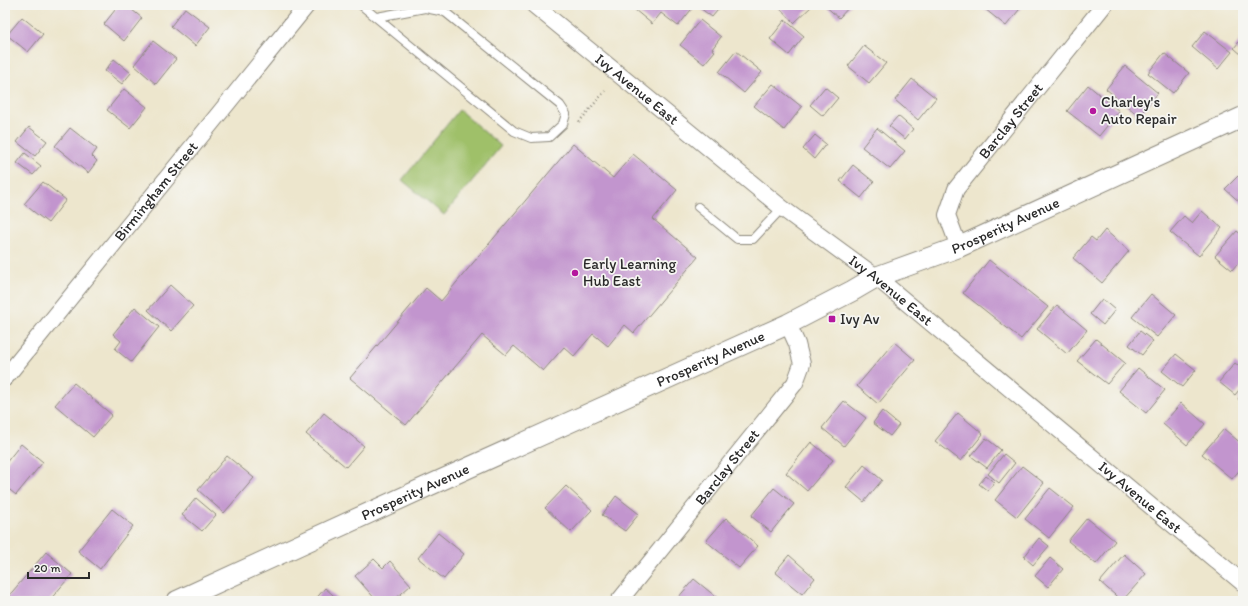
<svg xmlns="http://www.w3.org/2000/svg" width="1248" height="606" font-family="Itim,sans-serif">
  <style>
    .green { fill: #9fc069; stroke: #65764a }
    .building { fill: #c295ce }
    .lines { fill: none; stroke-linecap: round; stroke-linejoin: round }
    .service-casing { stroke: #8c887c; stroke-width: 10 }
    .minor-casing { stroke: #8c887c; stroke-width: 18 }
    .tertiary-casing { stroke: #8c887c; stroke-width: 22 }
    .path { stroke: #8c887c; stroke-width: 2.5; stroke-dasharray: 1 3; stroke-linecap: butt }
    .service { stroke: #fff; stroke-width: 8 }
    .minor { stroke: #fff; stroke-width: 16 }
    .tertiary { stroke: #fff; stroke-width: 20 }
    .poi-dot { fill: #b5179e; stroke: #f6f6f2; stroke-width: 1.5 }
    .labels { text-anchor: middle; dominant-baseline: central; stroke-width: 3.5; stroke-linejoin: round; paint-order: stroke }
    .street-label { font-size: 15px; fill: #2b2b2b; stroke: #f6f6f2 }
    .poi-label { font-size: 15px; fill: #2b2b2b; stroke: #f6f6f2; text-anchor: start }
  </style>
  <rect width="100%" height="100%" fill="#f6f6f2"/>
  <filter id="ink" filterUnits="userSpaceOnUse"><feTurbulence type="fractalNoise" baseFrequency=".025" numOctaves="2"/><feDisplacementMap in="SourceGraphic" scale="8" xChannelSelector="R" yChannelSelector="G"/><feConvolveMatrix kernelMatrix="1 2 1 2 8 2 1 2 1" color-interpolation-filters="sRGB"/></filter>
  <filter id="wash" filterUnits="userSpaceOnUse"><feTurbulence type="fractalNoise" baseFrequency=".012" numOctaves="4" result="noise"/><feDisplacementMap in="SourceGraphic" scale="16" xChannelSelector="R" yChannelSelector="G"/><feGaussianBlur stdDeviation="0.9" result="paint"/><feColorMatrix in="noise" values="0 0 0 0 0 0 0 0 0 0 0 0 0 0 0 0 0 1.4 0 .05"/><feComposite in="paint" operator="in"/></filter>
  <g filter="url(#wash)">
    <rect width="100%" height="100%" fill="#ede6cd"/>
    <path class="green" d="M459,110L501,146L444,215L402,180Z"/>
    <g id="blocks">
      <g class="building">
        <path d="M5,5H11L5,13Z"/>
        <path d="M119,5H126L142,18L124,41L104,24Z"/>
        <path d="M629,5H695L678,26L661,13L652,24Z"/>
        <path d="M702,5H722L712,17L700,8Z"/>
        <path d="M777,5H813L794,23Z"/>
        <path d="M824,5H851L839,18Z"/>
        <path d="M980,5H1023L1006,26Z"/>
        <path d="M185,8L210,27L195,46L171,26Z"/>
        <path d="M22,17L43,34L28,52L7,35Z"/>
        <path d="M700,20L721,37L712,49L715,51L704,64L680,45Z"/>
        <path d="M785,20L804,36L789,55L770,39Z"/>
        <path d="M1205,31L1232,52L1218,69L1192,47Z"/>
        <path d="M1243,37V56L1234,48Z"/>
        <path d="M153,41L176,59L156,84L134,65Z"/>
        <path d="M864,46L886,63L869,83L848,66Z"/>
        <path d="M736,51L762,72L744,93L719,72Z"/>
        <path d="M1164,53L1189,73L1173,93L1148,73Z"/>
        <path d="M114,59L131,73L122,84L105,71Z"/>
        <path d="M1125,66L1158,93L1139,116L1106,89Z"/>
        <path d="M912,79L936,98L918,120L895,100Z"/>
        <path d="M773,84L802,107L784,130L754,106Z"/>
        <path d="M1088,85L1119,111L1099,136L1067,111Z"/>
        <path d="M825,87L838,98L823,116L810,105Z"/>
        <path d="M124,89L147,107L130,128L107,110Z"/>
        <path d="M898,116L913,129L905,139L889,126Z"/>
        <path d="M29,127L47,141L35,156L17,142Z"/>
        <path d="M70,128L97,149L92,156L97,161L88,173L55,146Z"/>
        <path d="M877,128L905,151L890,169L862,147Z"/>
        <path d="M815,135L826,144L814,159L803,149Z"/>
        <path d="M573,144L613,178L633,154L677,190L653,219L698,257L634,333L625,325L608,346L593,334L574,356L564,347L543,371L514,346L506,355L482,335L406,425L350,378L426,288L441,301Z"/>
        <path d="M25,153L41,166L33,175L17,163Z"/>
        <path d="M853,165L874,182L861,198L840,181Z"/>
        <path d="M1238,176L1243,180V205L1225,189Z"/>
        <path d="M43,182L66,200L48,223L24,204Z"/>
        <path d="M1202,211L1222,228L1199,256L1170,232L1184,216L1192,223Z"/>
        <path d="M1105,230L1129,251L1102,283L1073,258L1091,237L1096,241Z"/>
        <path d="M1237,231L1243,236V257L1232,270L1215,256Z"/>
        <path d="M989,260L1048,307L1021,339L963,293Z"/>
        <path d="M170,285L193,306L171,331L148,310Z"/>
        <path d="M1151,294L1176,315L1157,337L1132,317Z"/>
        <path d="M1102,299L1115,310L1103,325L1090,314Z"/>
        <path d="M1057,305L1087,330L1067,354L1037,329Z"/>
        <path d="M135,307L159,327L131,362L115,349L121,341L113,334Z"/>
        <path d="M1140,331L1153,341L1142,355L1129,345Z"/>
        <path d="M1096,339L1125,363L1107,384L1077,361Z"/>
        <path d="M894,342L915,360L878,404L857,386Z"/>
        <path d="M1176,354L1196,370L1182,387L1162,371Z"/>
        <path d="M1235,363L1243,369V385L1235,395L1219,382Z"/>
        <path d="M1138,368L1165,390L1146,413L1119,391Z"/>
        <path d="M74,383L112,415L93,437L55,405Z"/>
        <path d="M1243,392V403L1238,399Z"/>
        <path d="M844,401L866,418L844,446L822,428Z"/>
        <path d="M1181,403L1205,424L1187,445L1163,424Z"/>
        <path d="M882,411L899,425L890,436L873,423Z"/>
        <path d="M324,413L364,446L346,467L306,434Z"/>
        <path d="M958,413L983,434L961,461L935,441Z"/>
        <path d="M1224,429L1243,445V466L1232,479L1202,454Z"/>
        <path d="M986,438L1001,450L987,468L971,456Z"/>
        <path d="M811,442L833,460L807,491L786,473Z"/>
        <path d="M21,444L43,462L16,495L5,486V464Z"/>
        <path d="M1004,454L1015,463L999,483L988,474Z"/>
        <path d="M227,456L254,478L224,513L198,490Z"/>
        <path d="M864,465L882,480L864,502L846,487Z"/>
        <path d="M1022,466L1044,483L1017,517L995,500Z"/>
        <path d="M986,476L995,483L988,491L979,484Z"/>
        <path d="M566,486L592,510L571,532L545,508Z"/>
        <path d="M774,488L794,504L771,532L751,516Z"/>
        <path d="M1050,488L1074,507L1049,538L1025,519Z"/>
        <path d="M616,496L639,514L625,531L602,515Z"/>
        <path d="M196,498L216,515L202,531L182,515Z"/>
        <path d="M112,509L133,526L100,569L78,551Z"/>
        <path d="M726,518L758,546L739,568L706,541Z"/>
        <path d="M1087,518L1115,541L1096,564L1068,541Z"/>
        <path d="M438,533L464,554L444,579L418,558Z"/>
        <path d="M1039,538L1049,546L1033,565L1024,557Z"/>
        <path d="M46,552L72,574L49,601H10L7,598Z"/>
        <path d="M1124,554L1146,574L1122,601L1100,582Z"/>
        <path d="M789,555L815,578L802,594L775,572Z"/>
        <path d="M1050,558L1063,569L1048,587L1035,576Z"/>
        <path d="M374,559L383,568L390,561L411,585L393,601H377L355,576Z"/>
        <path d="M694,579L721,601H680L677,599Z"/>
        <path d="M325,588L340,601H314Z"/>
      </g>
    </g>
  </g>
  <g filter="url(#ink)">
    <use href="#blocks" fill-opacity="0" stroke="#8c887c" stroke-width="1"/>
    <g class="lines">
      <defs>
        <g id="service">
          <path d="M361,5L514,131L531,138L549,137L563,124L566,114L560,105L445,12L425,8L377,17"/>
          <path d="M698,207L737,239H753L782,208"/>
        </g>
        <g id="minor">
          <path id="s1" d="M534,5L782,208L876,277L1243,583"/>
          <path id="s2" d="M959,247L947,215L956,189L1104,5"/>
          <path id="s3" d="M5,378L307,5"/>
          <path id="s4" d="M619,601L795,383L802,364L797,344L788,324"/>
        </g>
        <g id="tertiary">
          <path id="s5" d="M177,601L428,486L788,324L852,291L876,277L959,247L1243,117"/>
        </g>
      </defs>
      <use href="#service" class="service-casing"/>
      <use href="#minor" class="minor-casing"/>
      <use href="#tertiary" class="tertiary-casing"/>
      <g class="path">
        <path d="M341,5L347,10"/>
        <path d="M579,122L605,91"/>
      </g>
      <use href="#service" class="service"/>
      <use href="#minor" class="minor"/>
      <use href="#tertiary" class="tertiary"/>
    </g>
  </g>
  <g class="poi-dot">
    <circle cx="1093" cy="111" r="4"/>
    <circle cx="575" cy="273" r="4"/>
    <rect x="828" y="315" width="8" height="8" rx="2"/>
  </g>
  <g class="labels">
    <g class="street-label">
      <text stroke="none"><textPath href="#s1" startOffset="133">Ivy Avenue East</textPath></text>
      <text stroke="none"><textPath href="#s2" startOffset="149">Barclay Street</textPath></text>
      <text stroke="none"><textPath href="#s3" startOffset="240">Birmingham Street</textPath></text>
      <text stroke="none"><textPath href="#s5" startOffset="910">Prosperity Avenue</textPath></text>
      <text stroke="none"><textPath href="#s1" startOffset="457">Ivy Avenue East</textPath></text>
      <text stroke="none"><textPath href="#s5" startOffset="586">Prosperity Avenue</textPath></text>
      <text stroke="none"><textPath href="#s4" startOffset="172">Barclay Street</textPath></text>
      <text stroke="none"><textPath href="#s5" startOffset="262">Prosperity Avenue</textPath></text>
      <text stroke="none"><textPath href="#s1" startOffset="781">Ivy Avenue East</textPath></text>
    </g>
    <g class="poi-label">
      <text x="1101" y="102">Charley's<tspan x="1101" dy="17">Auto Repair</tspan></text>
      <text x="583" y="264">Early Learning<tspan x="583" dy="17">Hub East</tspan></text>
      <text x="840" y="319">Ivy Av</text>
    </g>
  </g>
  <rect width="1248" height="606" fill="none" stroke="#f6f6f2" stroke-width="20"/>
  <path d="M28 572v6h61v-6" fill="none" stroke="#2b2b2b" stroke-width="2"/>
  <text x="34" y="572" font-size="12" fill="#2b2b2b" stroke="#f6f6f2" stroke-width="3" paint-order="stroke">20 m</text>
</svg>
